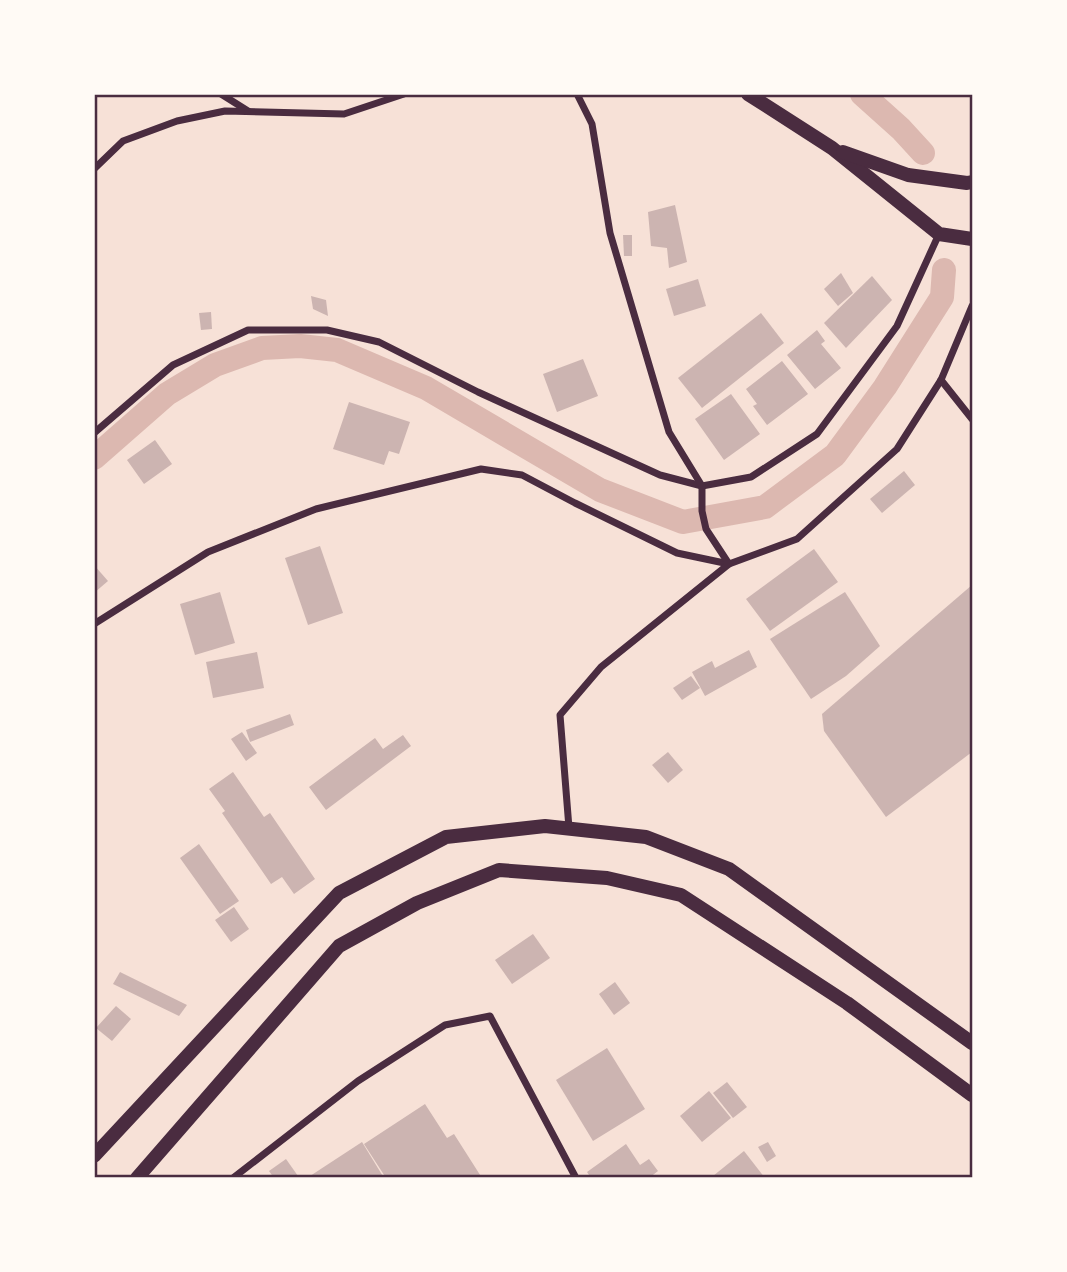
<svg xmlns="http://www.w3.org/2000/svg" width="1067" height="1272" font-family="Rubik,sans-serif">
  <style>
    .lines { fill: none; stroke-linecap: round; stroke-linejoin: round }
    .canal { stroke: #dcb8b0; stroke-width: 24 }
    .building { fill: #ccb4b1 }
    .minor { stroke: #4a2c40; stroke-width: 7 }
    .secondary { stroke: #4a2c40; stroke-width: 14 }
    .neatline { fill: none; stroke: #4a2c40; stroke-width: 2.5 }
  </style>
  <rect width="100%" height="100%" fill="#f7e1d7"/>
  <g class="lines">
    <g class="canal">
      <path d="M862,94L901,129L923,153"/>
      <path d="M94,458L167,394L215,365L262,348L300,346L337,350L426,388L600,490L683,522L765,507L835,455L885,387L942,297L944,270"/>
    </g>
  </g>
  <g class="building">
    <path d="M675,205L687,262L669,268L667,248L651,246L648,212Z"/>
    <path d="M623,235H632V256H624Z"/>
    <path d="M841,273L853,293L838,306L824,289Z"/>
    <path d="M872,276L892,300L846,348L824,323Z"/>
    <path d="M698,279L706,306L674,316L666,289Z"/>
    <path d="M311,296L326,300L328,316L313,309Z"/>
    <path d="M211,312L212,329L201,330L199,313Z"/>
    <path d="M761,313L784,343L702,408L678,378Z"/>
    <path d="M817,330L825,341L821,344L841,368L815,389L787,355Z"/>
    <path d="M583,359L598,396L557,412L543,374Z"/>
    <path d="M782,361L808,394L767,425L753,406L757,404L746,389Z"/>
    <path d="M731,394L760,434L724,460L695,419Z"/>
    <path d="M349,402L410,422L399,454L389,451L384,465L333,449Z"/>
    <path d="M155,440L172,464L144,484L127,460Z"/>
    <path d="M904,471L915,485L882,513L870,499Z"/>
    <path d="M320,546L343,613L308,625L285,558Z"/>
    <path d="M814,549L838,582L770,631L746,599Z"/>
    <path d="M94,565L108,581L94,593Z"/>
    <path d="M972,585V752L886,817L824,731L822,714Z"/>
    <path d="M220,592L235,643L195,655L180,604Z"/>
    <path d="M845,592L880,646L846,676L811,699L770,639Z"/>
    <path d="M749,650L757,667L705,696L692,672L712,661L715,668Z"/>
    <path d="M257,652L264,688L213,698L206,662Z"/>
    <path d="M691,676L700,688L682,700L673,688Z"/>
    <path d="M290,714L294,725L250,742L246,730Z"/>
    <path d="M242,732L257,753L246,761L231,739Z"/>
    <path d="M403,735L411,746L326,810L309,787L375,738L383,749Z"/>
    <path d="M668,752L683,770L668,783L652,765Z"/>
    <path d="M233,772L264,817L270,813L315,879L294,894L282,877L271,884L222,813L225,811L209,789Z"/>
    <path d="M199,844L239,901L220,914L180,858Z"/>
    <path d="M234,907L249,929L231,942L215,920Z"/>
    <path d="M533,934L550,958L512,984L495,960Z"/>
    <path d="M120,972L187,1005L179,1016L113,984Z"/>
    <path d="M615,982L630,1003L614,1015L599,994Z"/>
    <path d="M116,1006L131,1019L112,1041L96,1028Z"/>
    <path d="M607,1048L645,1109L593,1141L556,1080Z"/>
    <path d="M727,1082L747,1107L733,1118L713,1093Z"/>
    <path d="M709,1091L731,1118L702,1142L680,1116Z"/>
    <path d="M425,1104L447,1138L454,1134L482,1178H386L364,1144Z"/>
    <path d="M362,1142L384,1178H307Z"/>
    <path d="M768,1142L776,1156L767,1162L758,1147Z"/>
    <path d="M626,1144L640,1165L649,1159L658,1171L649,1178H591L587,1172Z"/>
    <path d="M744,1151L765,1178H715L713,1176Z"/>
    <path d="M286,1159L298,1176L274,1178L269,1171Z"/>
  </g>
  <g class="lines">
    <g class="minor">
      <path d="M221,94L248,111"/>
      <path d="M94,169L123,141L177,121L225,111L344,114L404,94"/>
      <path d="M941,380L972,419"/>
      <path d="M94,433L173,365L248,330H327L379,342L478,392L660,475L702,486L751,477L817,434L897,326L939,234"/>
      <path d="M94,624L208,552L316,509L481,469L522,475L575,503L677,553L729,564L797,539L897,449L941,380L972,306"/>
      <path d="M569,828L560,715L601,667L729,564L706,529L702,511V486L669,432L610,233L592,124L577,94"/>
      <path d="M233,1178L358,1081L445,1025L490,1016L576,1178"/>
    </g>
    <g class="secondary">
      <path d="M748,94L832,148L939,234L972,239"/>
      <path d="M843,152L908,175L967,183L972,182"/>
      <path d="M94,1156L339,893L446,837L545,826L646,837L729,869L972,1043"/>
      <path d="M137,1178L339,946L417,903L499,870L607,878L681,895L847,1003L972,1095"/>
    </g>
  </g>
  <rect width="1067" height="1272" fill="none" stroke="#fffaf5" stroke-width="192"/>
  <rect x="96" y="96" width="875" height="1080" class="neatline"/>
</svg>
